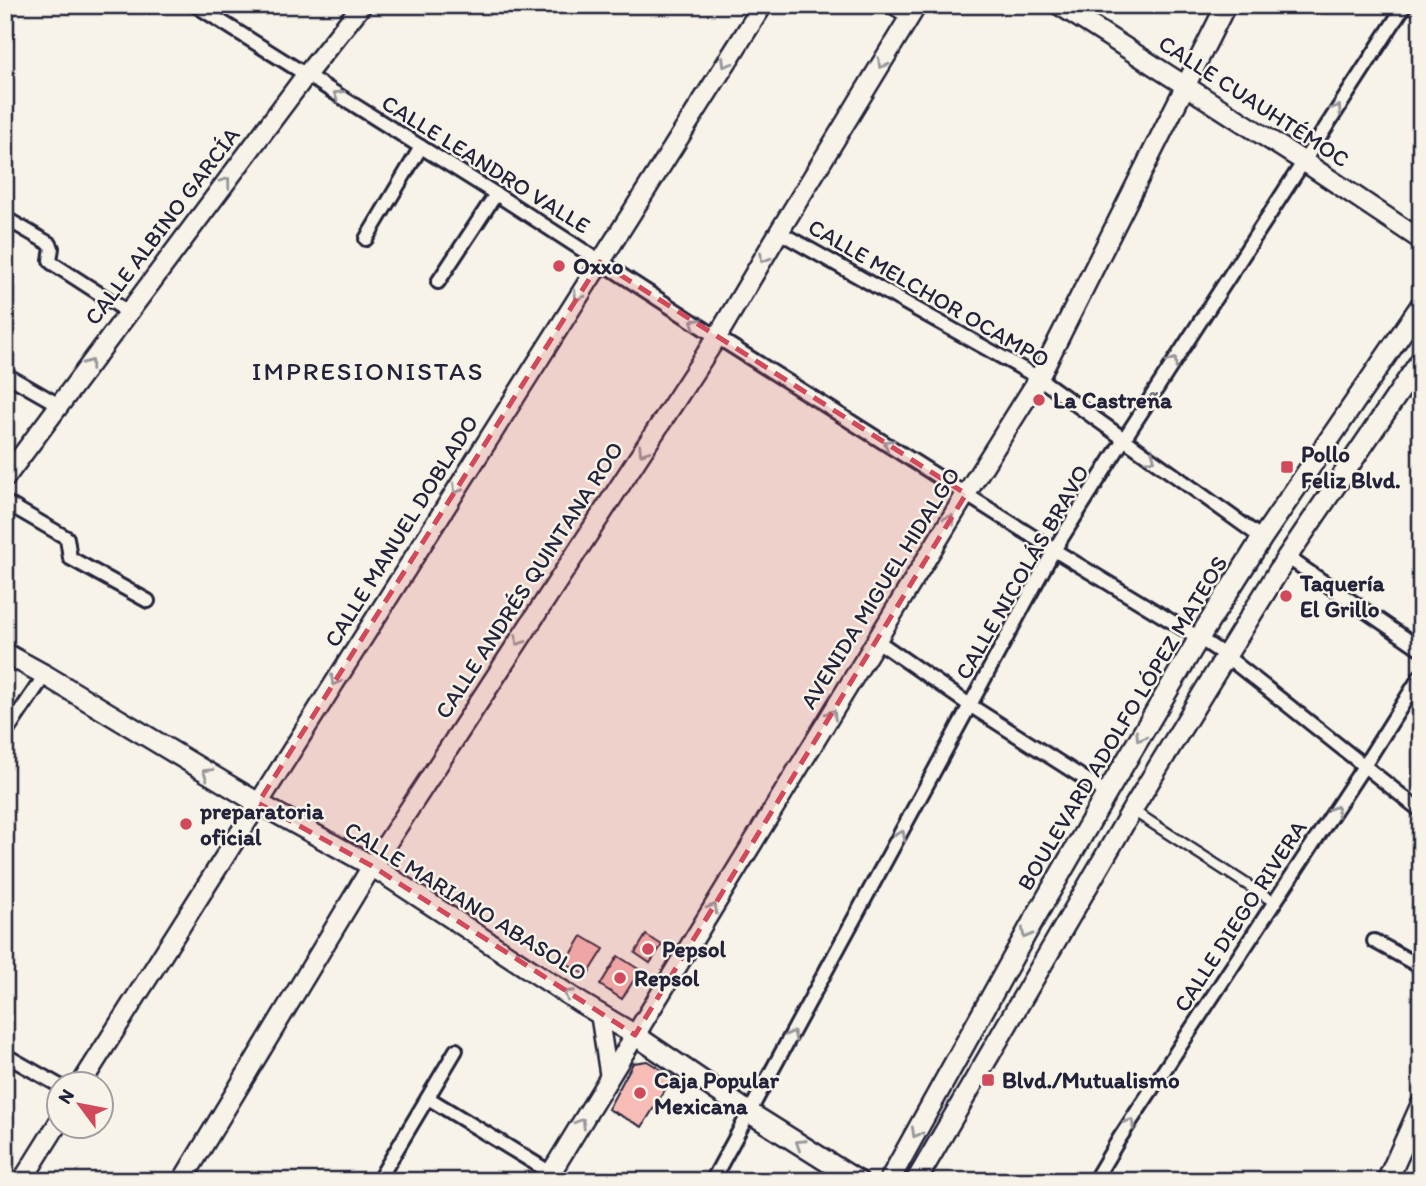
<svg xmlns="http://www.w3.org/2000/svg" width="1426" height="1186" font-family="Itim,sans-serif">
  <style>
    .building { fill: #f7bcb6; stroke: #22223b; stroke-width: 2 }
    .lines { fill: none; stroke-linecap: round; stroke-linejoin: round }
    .pedestrian-casing { stroke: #22223b; stroke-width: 14 }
    .minor-casing { stroke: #22223b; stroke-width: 18 }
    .tertiary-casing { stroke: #22223b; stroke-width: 21 }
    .secondary-casing { stroke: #22223b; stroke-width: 23 }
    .primary-casing { stroke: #22223b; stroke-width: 24 }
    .pedestrian { stroke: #f7f3e8; stroke-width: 9 }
    .minor { stroke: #f7f3e8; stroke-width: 12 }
    .tertiary { stroke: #f7f3e8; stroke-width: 16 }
    .secondary { stroke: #f7f3e8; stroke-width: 18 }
    .primary { stroke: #f7f3e8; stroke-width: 19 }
    .oneway { stroke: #97959a }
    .marked { fill: #d1495b; fill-opacity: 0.2; stroke: #d1495b; stroke-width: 5; stroke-dasharray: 14 9; stroke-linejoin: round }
    .poi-dot { fill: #d1495b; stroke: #f7f3e8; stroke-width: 2.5 }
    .labels { text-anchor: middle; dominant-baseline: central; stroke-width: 5; stroke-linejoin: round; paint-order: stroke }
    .street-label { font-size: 23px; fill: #22223b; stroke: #f7f3e8 }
    .poi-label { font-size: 23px; font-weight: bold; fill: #22223b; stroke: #f7f3e8; text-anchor: start }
    .quarter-label { font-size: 26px; letter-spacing: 2px; fill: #22223b; stroke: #f7f3e8 }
  </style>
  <rect width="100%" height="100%" fill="#f7f3e8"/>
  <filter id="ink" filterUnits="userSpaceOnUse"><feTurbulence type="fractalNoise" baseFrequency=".0143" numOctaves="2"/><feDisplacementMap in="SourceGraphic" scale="14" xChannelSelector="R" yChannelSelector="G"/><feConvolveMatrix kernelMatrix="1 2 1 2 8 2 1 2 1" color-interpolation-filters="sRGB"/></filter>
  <g filter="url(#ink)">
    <g class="building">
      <path d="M646,935L662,945L650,963L635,953Z"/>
      <path d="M582,936L604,949L587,976L566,963Z"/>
      <path d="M618,956L640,970L622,999L600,985Z"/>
      <path d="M647,1061L673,1077L642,1127L608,1109L633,1063Z"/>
    </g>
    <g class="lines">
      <defs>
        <path id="pedestrian" d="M1132,810L1274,902"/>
        <g id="minor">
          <path d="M195,5L496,194L717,337L1054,550L1199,638L1226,656L1421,811"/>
          <path d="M889,5L910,18"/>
          <path d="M5,218L50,244L52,248L50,260L52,263L128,312"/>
          <path d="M779,232L1039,378L1262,538"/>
          <path d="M366,239L421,147"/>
          <path d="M438,282L496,194"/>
          <path d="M5,374L59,405"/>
          <path d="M5,502L67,538L70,558L148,601"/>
          <path d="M1287,557L1421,649"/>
          <path d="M876,640L971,706L1107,793"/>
          <path d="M5,734L45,675"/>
          <path d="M1374,941L1421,967"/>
          <path d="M5,1055L60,1086"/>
          <path d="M428,1098L551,1173"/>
          <path d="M378,1181L456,1050"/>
          <path d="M712,1181L1054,550L1124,439L1405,5"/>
          <path d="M1094,1181L1119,1139L1364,766L1421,675"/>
        </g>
        <path id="tertiary" d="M599,1013L609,1078"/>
        <g id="secondary">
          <path d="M1059,5L1303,161L1421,240"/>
          <path d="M5,478L306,75L362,5"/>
          <path d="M81,1084L763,5"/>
          <path d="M22,1181L60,1120"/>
          <path d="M182,1181L372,866L717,337L779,232L917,5"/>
          <path d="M546,1181L966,494L1039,378L1226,5"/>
        </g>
        <g id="primary">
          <path d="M5,653L45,675L258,803L372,866L581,1003L635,1035L750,1113L858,1181"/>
          <path d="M889,1181L1032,923L1107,793L1199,638L1262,538L1421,305"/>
          <path d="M916,1181L1132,810L1205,690L1287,557L1421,360"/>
          <path d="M1387,1181L1421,1105"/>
        </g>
      </defs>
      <use href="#pedestrian" class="pedestrian-casing"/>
      <use href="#minor" class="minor-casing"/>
      <use href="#tertiary" class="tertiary-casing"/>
      <use href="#secondary" class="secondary-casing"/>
      <use href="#primary" class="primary-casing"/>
      <use href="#pedestrian" class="pedestrian"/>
      <use href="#minor" class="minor"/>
      <use href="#tertiary" class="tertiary"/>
      <use href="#secondary" class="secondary"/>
      <use href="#primary" class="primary"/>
    </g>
    <defs><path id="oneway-chevron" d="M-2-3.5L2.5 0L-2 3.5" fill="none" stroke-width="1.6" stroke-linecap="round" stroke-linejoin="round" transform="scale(1.75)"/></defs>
    <g class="oneway">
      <use href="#oneway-chevron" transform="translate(726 63) rotate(122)"/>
      <use href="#oneway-chevron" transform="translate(882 64) rotate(121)"/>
      <use href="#oneway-chevron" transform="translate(338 95) rotate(-148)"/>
      <use href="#oneway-chevron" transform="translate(1337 109) rotate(-57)"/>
      <use href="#oneway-chevron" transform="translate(226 182) rotate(-53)"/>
      <use href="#oneway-chevron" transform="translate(764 258) rotate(121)"/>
      <use href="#oneway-chevron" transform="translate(578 296) rotate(122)"/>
      <use href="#oneway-chevron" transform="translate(695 323) rotate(-147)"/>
      <use href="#oneway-chevron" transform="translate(1173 362) rotate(-57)"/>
      <use href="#oneway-chevron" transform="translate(89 364) rotate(-53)"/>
      <use href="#oneway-chevron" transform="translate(888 444) rotate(-148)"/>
      <use href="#oneway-chevron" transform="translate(643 451) rotate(123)"/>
      <use href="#oneway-chevron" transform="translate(1151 458) rotate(36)"/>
      <use href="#oneway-chevron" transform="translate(457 489) rotate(122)"/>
      <use href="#oneway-chevron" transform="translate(950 519) rotate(-58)"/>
      <use href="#oneway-chevron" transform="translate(519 641) rotate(123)"/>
      <use href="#oneway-chevron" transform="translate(335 681) rotate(122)"/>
      <use href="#oneway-chevron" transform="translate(832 714) rotate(-59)"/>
      <use href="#oneway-chevron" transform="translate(1140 737) rotate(121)"/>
      <use href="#oneway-chevron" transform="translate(207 773) rotate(-149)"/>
      <use href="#oneway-chevron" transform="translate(1335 810) rotate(-57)"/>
      <use href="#oneway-chevron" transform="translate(901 835) rotate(-62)"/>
      <use href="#oneway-chevron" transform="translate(713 908) rotate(-59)"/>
      <use href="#oneway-chevron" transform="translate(1026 934) rotate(119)"/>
      <use href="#oneway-chevron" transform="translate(568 994) rotate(-147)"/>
      <use href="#oneway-chevron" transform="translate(792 1035) rotate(-62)"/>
      <use href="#oneway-chevron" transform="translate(581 1123) rotate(-58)"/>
      <use href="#oneway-chevron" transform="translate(1130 1123) rotate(-57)"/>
      <use href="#oneway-chevron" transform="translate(916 1133) rotate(119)"/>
      <use href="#oneway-chevron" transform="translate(800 1144) rotate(-147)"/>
    </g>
  </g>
  <path class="marked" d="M600,262L966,494L635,1035L372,866L258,803Z"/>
  <g class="poi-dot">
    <circle cx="559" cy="266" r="7"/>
    <circle cx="1039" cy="400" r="7"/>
    <rect x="1280" y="460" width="14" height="14" rx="3.5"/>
    <circle cx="1286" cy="596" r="7"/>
    <circle cx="186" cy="824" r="7"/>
    <circle cx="648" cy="949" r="7"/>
    <circle cx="620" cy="978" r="7"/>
    <rect x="981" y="1073" width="14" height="14" rx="3.5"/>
    <circle cx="640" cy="1093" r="7"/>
  </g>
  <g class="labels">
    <g class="street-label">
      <text transform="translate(1254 101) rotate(33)">CALLE CUAUHTÉMOC</text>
      <text transform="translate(486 164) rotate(32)">CALLE LEANDRO VALLE</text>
      <text transform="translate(162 226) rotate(-53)">CALLE ALBINO GARCÍA</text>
      <text transform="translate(929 293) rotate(30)">CALLE MELCHOR OCAMPO</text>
      <text transform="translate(401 531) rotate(-58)">CALLE MANUEL DOBLADO</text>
      <text transform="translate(1022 572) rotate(-60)">CALLE NICOLÁS BRAVO</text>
      <text transform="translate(529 580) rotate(-57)">CALLE ANDRÉS QUINTANA ROO</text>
      <text transform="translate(880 588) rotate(-58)">AVENIDA MIGUEL HIDALGO</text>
      <text transform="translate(1122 723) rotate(-59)">BOULEVARD ADOLFO LÓPEZ MATEOS</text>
      <text transform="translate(466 901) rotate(32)">CALLE MARIANO ABASOLO</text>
      <text transform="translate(1240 916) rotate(-57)">CALLE DIEGO RIVERA</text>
    </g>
    <g class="poi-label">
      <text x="573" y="266">Oxxo</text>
      <text x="1053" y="400">La Castreña</text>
      <text x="1301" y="454">Pollo<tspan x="1301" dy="26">Feliz Blvd.</tspan></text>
      <text x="1300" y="583">Taquería<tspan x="1300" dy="26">El Grillo</tspan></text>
      <text x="200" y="811">preparatoria<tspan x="200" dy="26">oficial</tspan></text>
      <text x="662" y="949">Pepsol</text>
      <text x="634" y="978">Repsol</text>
      <text x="654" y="1080">Caja Popular<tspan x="654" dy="26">Mexicana</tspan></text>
      <text x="1002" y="1080">Blvd./Mutualismo</text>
    </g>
    <g class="quarter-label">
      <text x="368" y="371">IMPRESIONISTAS</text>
    </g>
  </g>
  <rect width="1426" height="1186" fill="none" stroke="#f7f3e8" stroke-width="28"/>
  <rect x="14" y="14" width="1398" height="1158" fill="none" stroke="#22223b" stroke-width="2.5" filter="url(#ink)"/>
  <g transform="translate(80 1105) rotate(302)"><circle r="33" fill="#f7f3e8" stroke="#a29fa3" stroke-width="2"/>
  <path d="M0-5L12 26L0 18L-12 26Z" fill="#d1495b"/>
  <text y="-10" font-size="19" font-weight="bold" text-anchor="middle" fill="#22223b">N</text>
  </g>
</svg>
